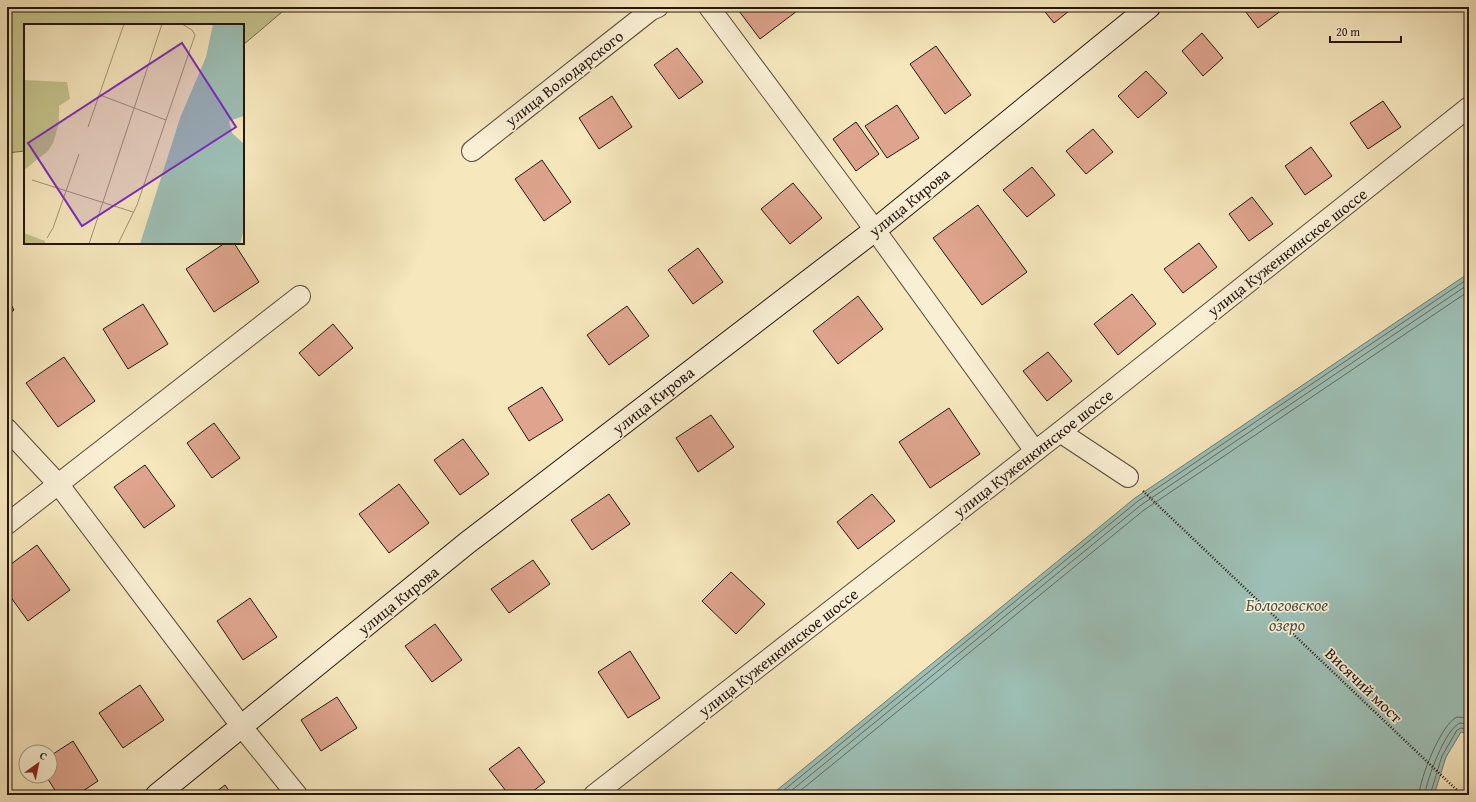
<svg xmlns="http://www.w3.org/2000/svg" width="1476" height="802" font-family="'Gentium Book Plus',serif">
  <style>
    .green { fill: #c4c38c; stroke: #756d4e }
    .water { fill: #9dbfb5; stroke: #6d7c73 }
    .lines { fill: none; stroke-linecap: round; stroke-linejoin: round }
    .shore { stroke: #626b62; stroke-width: 1 }
    .building { fill: #dea48d; stroke: #26170f }
    .street-casing { stroke: #5a4b3a; stroke-width: 22 }
    .secondary-casing { stroke: #26170f; stroke-width: 24 }
    .path { stroke: #26170f; stroke-width: 2.5; stroke-dasharray: 1 2; stroke-linecap: butt }
    .street { stroke: #f9efd4; stroke-width: 20 }
    .secondary { stroke: #f9efd4; stroke-width: 22 }
    .labels { text-anchor: middle; dominant-baseline: central; stroke-width: 3.5; stroke-linejoin: round; paint-order: stroke }
    .street-label { font-size: 16px; fill: #26170f; stroke: #f9efd4 }
    .water-label { font-size: 17px; font-style: italic; fill: #505249; stroke: #f9efd4 }
    .inset-road { fill: none; stroke: #a39477; stroke-width: 1 }
    .view { fill: #7b2cbf; fill-opacity: 0.15; stroke: #7b2cbf; stroke-width: 2 }
    .inset-edge { fill: none; stroke: #26170f; stroke-width: 2 }
  </style>
  <rect width="100%" height="100%" fill="#f6e7bd"/>
  <filter id="stains"><feTurbulence type="fractalNoise" baseFrequency=".005" numOctaves="4"/><feColorMatrix values="0 0 0 0 .2 0 0 0 0 .09 0 0 0 0 .02 0 0 0 .5 -.17"/></filter>
  <radialGradient id="worn" r=".72"><stop offset=".6" stop-color="#630" stop-opacity="0"/><stop offset="1" stop-color="#630" stop-opacity=".3"/></radialGradient>
  <path class="green" d="M7,7H288L243,45V25H25V151L7,153Z"/>
  <path class="water" d="M1469,273V734L1461,732L1446,757L1434,795H771L1135,498Z"/>
  <g class="lines">
    <g class="shore">
      <path d="M778,795L1138,501L1469,278"/>
      <path d="M786,795L1141,505L1469,284"/>
      <path d="M795,795L1144,510L1469,291"/>
      <path d="M1419,795C1420,778 1441,724 1457,717L1469,718"/>
      <path d="M1425,795C1426,780 1446,728 1460,723L1469,724"/>
      <path d="M1430,795L1442,756L1457,730L1461,728L1469,730"/>
    </g>
  </g>
  <g class="building">
    <path d="M736,7H794L797,11L760,39Z"/>
    <path d="M1041,7H1074L1054,23Z"/>
    <path d="M1242,7H1286L1258,28Z"/>
    <path d="M1202,33L1223,58L1203,76L1182,51Z"/>
    <path d="M936,46L971,95L945,114L910,64Z"/>
    <path d="M677,48L703,82L679,99L654,65Z"/>
    <path d="M1146,71L1167,93L1138,118L1118,96Z"/>
    <path d="M612,96L632,127L599,149L579,118Z"/>
    <path d="M1383,101L1401,127L1368,149L1350,123Z"/>
    <path d="M897,105L919,138L887,158L865,126Z"/>
    <path d="M856,122L879,154L856,171L833,139Z"/>
    <path d="M1093,129L1113,152L1086,174L1066,151Z"/>
    <path d="M1311,147L1332,176L1305,195L1285,166Z"/>
    <path d="M542,160L571,202L544,221L515,179Z"/>
    <path d="M1032,167L1055,195L1027,217L1003,190Z"/>
    <path d="M793,183L822,218L790,244L761,209Z"/>
    <path d="M1252,197L1273,224L1249,241L1229,214Z"/>
    <path d="M978,205L1027,272L982,305L933,238Z"/>
    <path d="M225,243H234L259,282L214,312L186,269Z"/>
    <path d="M1199,243L1217,267L1183,293L1164,269Z"/>
    <path d="M698,248L723,282L693,304L668,270Z"/>
    <path d="M1132,294L1156,324L1118,355L1094,324Z"/>
    <path d="M858,296L883,329L838,364L813,331Z"/>
    <path d="M7,297L14,310L7,315Z"/>
    <path d="M143,304L168,344L128,369L103,329Z"/>
    <path d="M627,306L649,336L609,365L587,335Z"/>
    <path d="M333,324L353,348L319,376L299,353Z"/>
    <path d="M1048,352L1072,381L1047,401L1023,371Z"/>
    <path d="M64,357L95,401L58,427L26,383Z"/>
    <path d="M542,387L563,420L529,441L508,408Z"/>
    <path d="M949,408L980,454L930,488L899,442Z"/>
    <path d="M711,415L734,447L698,472L676,438Z"/>
    <path d="M214,423L240,458L212,478L187,443Z"/>
    <path d="M463,439L489,474L460,495L434,460Z"/>
    <path d="M145,465L175,506L144,528L114,487Z"/>
    <path d="M399,484L429,523L389,553L359,514Z"/>
    <path d="M609,494L630,524L592,550L571,520Z"/>
    <path d="M872,494L895,521L858,549L837,522Z"/>
    <path d="M37,545L70,590L28,621L7,592V567Z"/>
    <path d="M533,560L550,584L509,613L491,589Z"/>
    <path d="M731,572L765,604L736,634L702,601Z"/>
    <path d="M250,598L277,637L243,660L217,621Z"/>
    <path d="M435,624L462,660L432,682L405,646Z"/>
    <path d="M630,651L660,698L628,718L598,672Z"/>
    <path d="M140,685L164,720L123,748L99,713Z"/>
    <path d="M337,697L357,728L321,751L301,720Z"/>
    <path d="M73,741L98,781L77,795H58L46,776H50V756Z"/>
    <path d="M519,747L545,782L528,795H509L489,769Z"/>
    <path d="M225,785L232,795H212Z"/>
  </g>
  <g class="lines">
    <defs>
      <g id="street">
        <path d="M709,7L875,230L1035,451"/>
        <path d="M472,151L651,10L658,7"/>
        <path d="M7,429L59,485L242,727L297,795"/>
        <path d="M1060,432L1128,477"/>
        <path d="M7,524L300,296"/>
        <path d="M594,795L1060,432L1469,107"/>
      </g>
      <path id="secondary" d="M157,795L467,543L875,230L1149,7"/>
    </defs>
    <use href="#street" class="street-casing"/>
    <use href="#secondary" class="secondary-casing"/>
    <path class="path" d="M1143,491L1462,795"/>
    <use href="#street" class="street"/>
    <use href="#secondary" class="secondary"/>
  </g>
  <g class="labels">
    <g class="street-label">
      <text transform="translate(564 78) rotate(-38)">улица Володарского</text>
      <text transform="translate(909 202) rotate(-39)">улица Кирова</text>
      <text transform="translate(1287 252) rotate(-38)">улица Куженкинское шоссе</text>
      <text transform="translate(653 400) rotate(-38)">улица Кирова</text>
      <text transform="translate(1033 453) rotate(-38)">улица Куженкинское шоссе</text>
      <text transform="translate(398 600) rotate(-39)">улица Кирова</text>
      <text transform="translate(778 652) rotate(-38)">улица Куженкинское шоссе</text>
      <text transform="translate(1364 685) rotate(44)">Висячий мост</text>
    </g>
    <g class="water-label">
      <text x="1287" y="604">Бологовское<tspan x="1287" dy="20">озеро</tspan></text>
    </g>
  </g>
  <g transform="translate(24 24)">
    <rect width="220" height="220" fill="#f6e7bd"/>
    <path d="M0,56L43,58L46,75L35,82V99L29,119L24,127L0,146ZM0,209L21,217V220H0Z" fill="#c4c38c"/>
    <path d="M189,0H220V92L205,97L208,109L220,120V205L216,220H116L156,94L182,33Z" fill="#9dbfb5"/>
    <path class="inset-road" d="M76,71L142,96M64,103L100,0M8,156L109,188M23,214L29,204L55,130M65,220L138,0M94,220L113,181L171,11L168,6L158,0"/>
    <path class="view" d="M158,19L212,103L58,202L4,119Z"/>
    <rect width="220" height="220" class="inset-edge"/>
  </g>
  <rect width="1476" height="802" fill="none" stroke="#f6e7bd" stroke-width="24"/>
  <rect x="8" y="8" width="1460" height="786" fill="none" stroke="#26170f" stroke-width="2"/>
  <rect x="12" y="12" width="1452" height="778" fill="none" stroke="#26170f"/>
  <g transform="translate(38 764) rotate(33)"><circle r="19" fill="#f9efd4" stroke="#a59985"/>
  <path d="M0-3L7 15L0 10L-7 15Z" fill="#8f2418"/>
  <text y="-6" font-size="11" font-weight="bold" text-anchor="middle" fill="#26170f">С</text>
  </g>
  <path d="M1330 36v6h71v-6" fill="none" stroke="#26170f" stroke-width="2"/>
  <text x="1336" y="36" font-size="12" fill="#26170f" stroke="#f9efd4" stroke-width="3" paint-order="stroke">20 m</text>
  <rect width="100%" height="100%" filter="url(#stains)"/>
  <rect width="100%" height="100%" fill="url(#worn)"/>
</svg>
